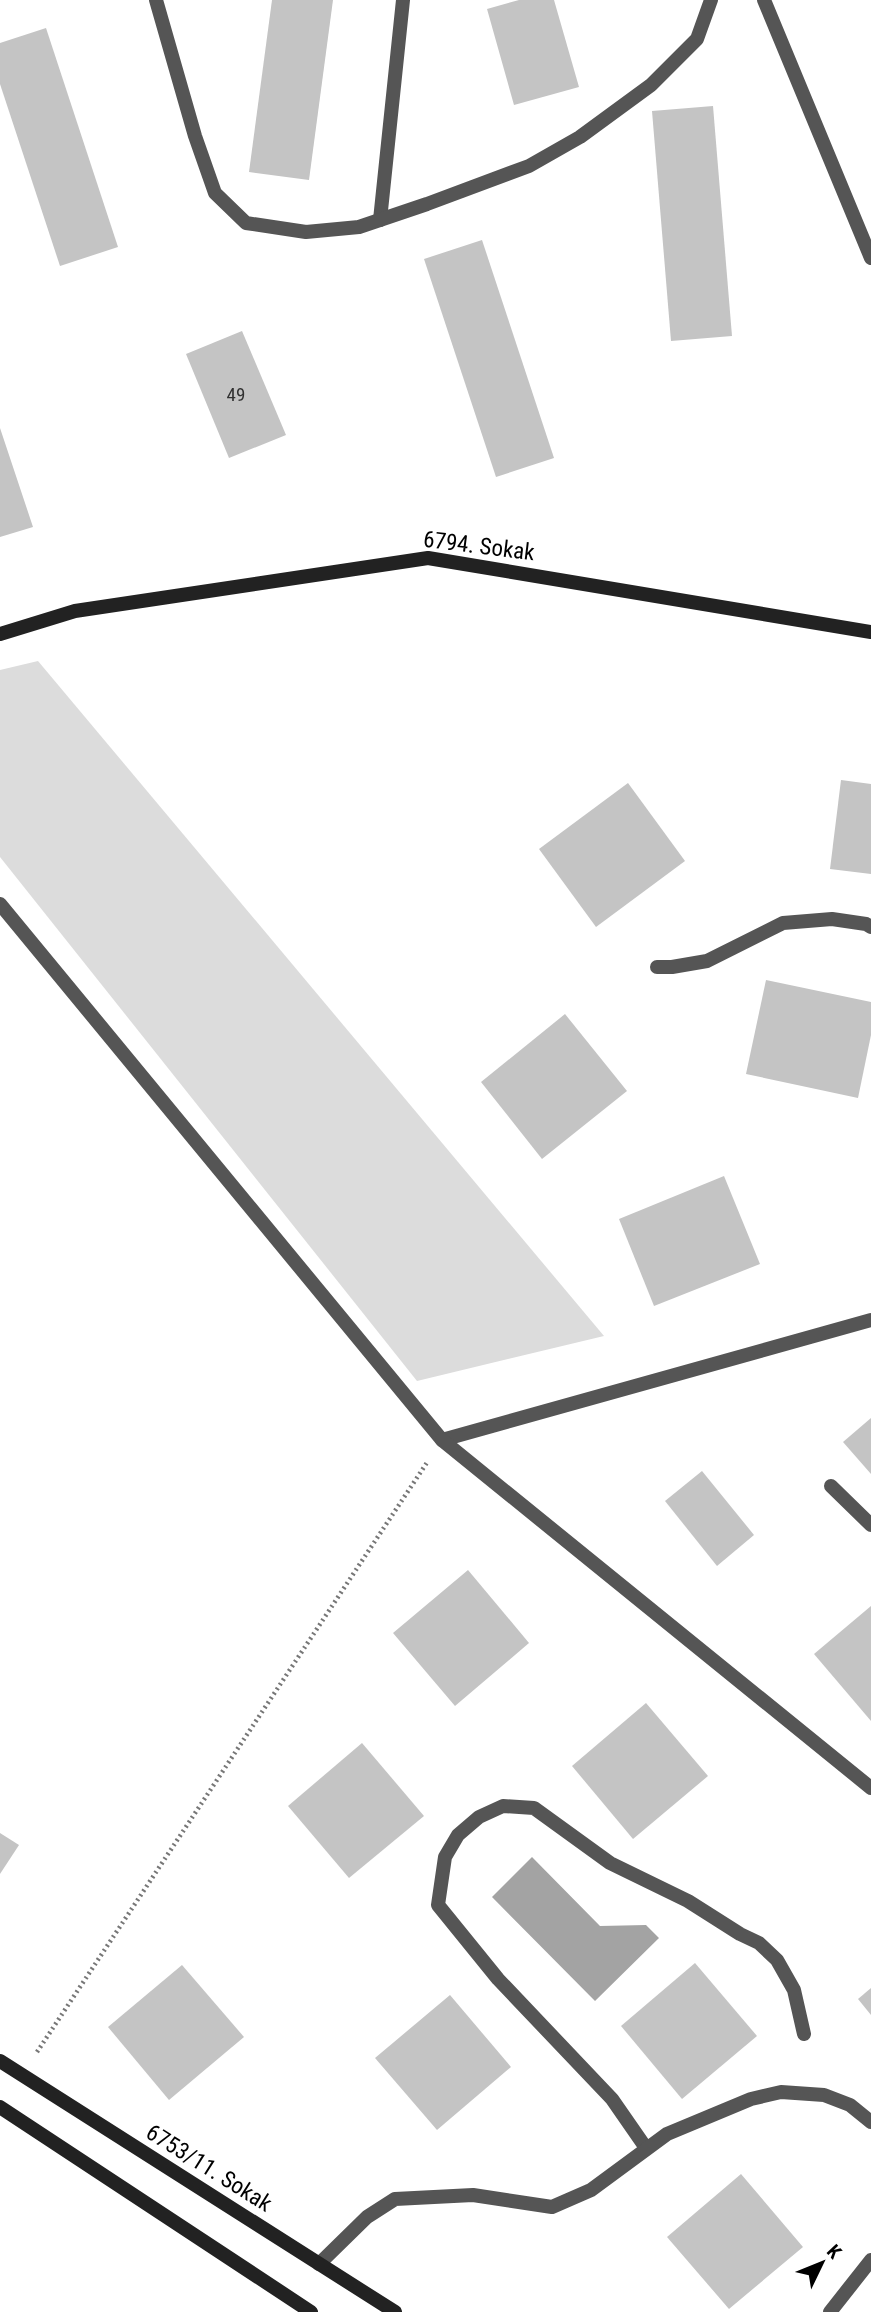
<svg xmlns="http://www.w3.org/2000/svg" width="871" height="2312" font-family="'Roboto Condensed',sans-serif">
  <style>
    .green { fill: #dcdcdc }
    .water { fill: #a3a3a3 }
    .building { fill: #c4c4c4 }
    .lines { fill: none; stroke-linecap: round; stroke-linejoin: round }
    .path { stroke: #777; stroke-width: 4.5; stroke-dasharray: 2 3.5; stroke-linecap: butt }
    .lane { stroke: #555; stroke-width: 14 }
    .street { stroke: #555; stroke-width: 14 }
    .secondary { stroke: #222; stroke-width: 14 }
    .labels { text-anchor: middle; dominant-baseline: central; stroke-width: 5; stroke-linejoin: round; paint-order: stroke }
    .number-label { font-size: 19px; fill: #313131 }
    .street-label { font-size: 23px; fill: #000; stroke: #fff }
  </style>
  <rect width="100%" height="100%" fill="#fff"/>
  <path class="green" d="M38,661L604,1336L417,1381L0,857V670Z"/>
  <path class="water" d="M532,1857L600,1926L646,1925L659,1938L595,2001L492,1897Z"/>
  <g class="building">
    <path d="M272,0H333L309,180L249,172Z"/>
    <path d="M519,0H554L579,87L514,105L487,9Z"/>
    <path d="M46,28L118,247L60,266L0,84V43Z"/>
    <path d="M713,106L732,336L671,341L652,111Z"/>
    <path d="M482,240L554,458L496,477L424,259Z"/>
    <path d="M242,331L286,435L229,458L186,354Z"/>
    <path d="M0,428L33,527L0,537Z"/>
    <path d="M841,780L871,784V874L830,869Z"/>
    <path d="M628,783L685,861L596,927L539,849Z"/>
    <path d="M766,980L871,1002V1035L858,1098L746,1074Z"/>
    <path d="M565,1014L627,1091L542,1159L481,1082Z"/>
    <path d="M724,1176L760,1264L654,1306L619,1219Z"/>
    <path d="M871,1418V1474L843,1442Z"/>
    <path d="M702,1471L754,1535L717,1566L665,1501Z"/>
    <path d="M468,1570L529,1643L455,1706L393,1633Z"/>
    <path d="M871,1606V1721L814,1654Z"/>
    <path d="M646,1703L708,1776L633,1839L572,1766Z"/>
    <path d="M362,1743L424,1816L349,1878L288,1806Z"/>
    <path d="M0,1833L19,1845L0,1874Z"/>
    <path d="M695,1963L757,2036L682,2099L621,2026Z"/>
    <path d="M182,1965L244,2037L169,2100L108,2027Z"/>
    <path d="M871,1988V2015L858,1999Z"/>
    <path d="M450,1995L511,2067L437,2130L375,2058Z"/>
    <path d="M741,2174L803,2247L729,2309L667,2237Z"/>
  </g>
  <g class="lines">
    <path class="path" d="M37,2052L428,1461"/>
    <g class="lane">
      <path d="M380,220L403,0"/>
      <path d="M657,967H672L707,961L783,923L832,919L866,924L871,927"/>
      <path d="M831,1486L871,1525"/>
      <path d="M646,2148L612,2099L498,1979L438,1905L445,1857L458,1835L479,1817L503,1806L534,1808L610,1863L688,1901L740,1934L759,1943L777,1960L794,1990L804,2034"/>
      <path d="M319,2264L367,2217L395,2199L473,2195L552,2207L591,2190L667,2134L751,2099L781,2092L824,2095L850,2105L871,2122"/>
    </g>
    <g class="street">
      <path d="M156,0L195,136L215,193L246,223L306,232L359,227L427,204L529,166L580,137L651,85L697,39L711,0"/>
      <path d="M764,0L871,258"/>
      <path d="M0,904L442,1440L871,1320"/>
      <path d="M442,1440L871,1788"/>
      <path d="M830,2312L871,2260"/>
    </g>
    <g class="secondary">
      <path d="M0,634L75,611L428,558L871,632"/>
      <path d="M0,2061L395,2312"/>
      <path d="M0,2107L311,2312"/>
    </g>
  </g>
  <g class="labels">
    <g class="number-label">
      <text x="236" y="394">49</text>
    </g>
    <g class="street-label">
      <text transform="translate(479 546) rotate(7)">6794. Sokak</text>
      <text transform="translate(209 2168) rotate(32)">6753/11. Sokak</text>
    </g>
  </g>
  <g transform="translate(822 2263) rotate(47)" stroke="#ffffff" stroke-width="5" paint-order="stroke">
  <path d="M0-5L12 26L0 18L-12 26Z" fill="#000000"/>
  <text y="-10" font-size="19" font-weight="bold" text-anchor="middle" fill="#000000">K</text>
  </g>
</svg>
